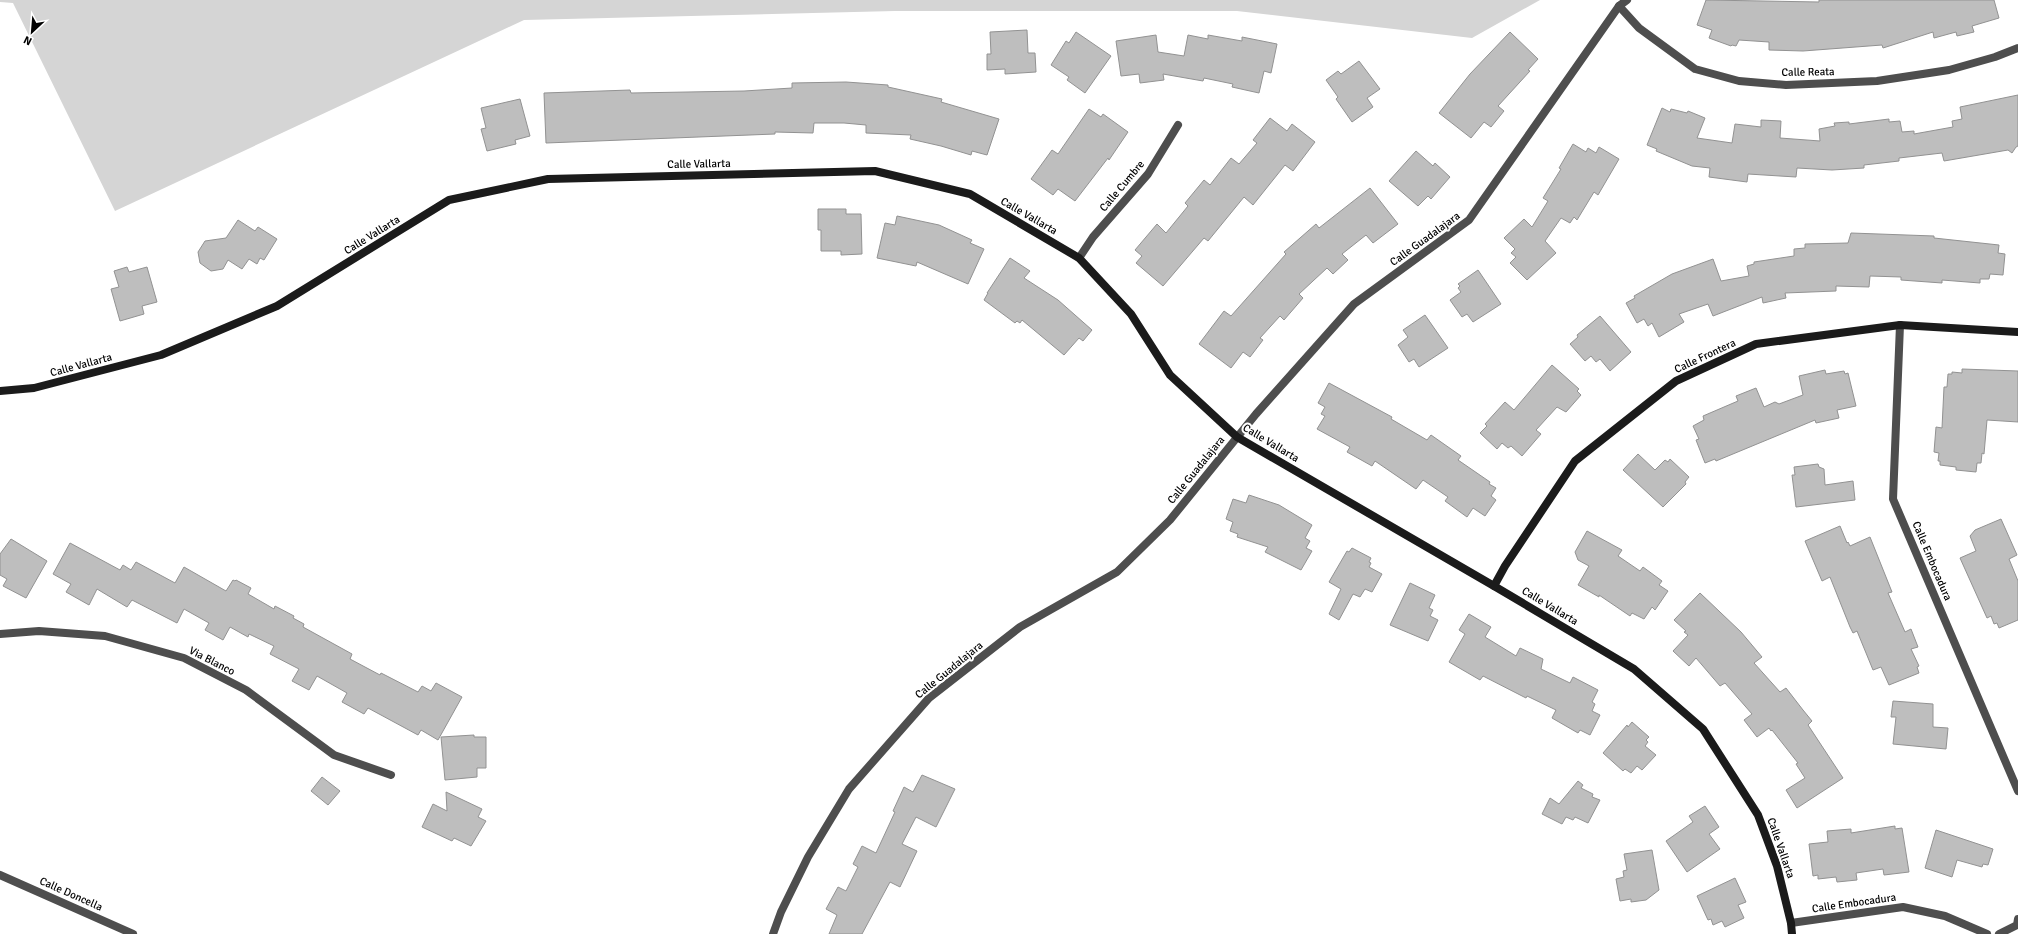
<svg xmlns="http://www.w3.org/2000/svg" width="2018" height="934" font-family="Signika,sans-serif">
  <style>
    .green { fill: #d5d5d5 }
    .building { fill: #bebebe; stroke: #929292 }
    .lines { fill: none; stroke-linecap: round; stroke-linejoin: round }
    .street { stroke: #4e4e4e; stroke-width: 8 }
    .secondary { stroke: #1b1b1b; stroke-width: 8 }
    .labels { text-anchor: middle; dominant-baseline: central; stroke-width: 4; stroke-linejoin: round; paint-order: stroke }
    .street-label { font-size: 11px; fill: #000; stroke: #fff }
  </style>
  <rect width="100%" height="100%" fill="#fff"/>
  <path class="green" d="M0,0H1540L1472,38L1237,11H895L524,20L115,211L13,3L0,2Z"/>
  <g class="building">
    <path d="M1706,0L1819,2V0H1994L1999,18L1972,26L1974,32L1957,36L1956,32L1934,38L1933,32L1883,48L1882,45L1803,51L1769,50V42L1739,40L1736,46L1732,45L1731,46L1709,38L1712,30L1697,25Z"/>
    <path d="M1027,30L1028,53H1035L1036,72L1005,74V69L987,70V54H991L990,32Z"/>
    <path d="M1076,32L1111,56L1085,93L1067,80L1069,77L1051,65L1066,41L1069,43Z"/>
    <path d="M1510,32L1538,59L1528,70L1530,71L1498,106L1504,111L1491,127L1484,122L1471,138L1439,113L1470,74Z"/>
    <path d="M1156,35L1158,52L1184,56L1188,35L1208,39V35L1242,41V37L1277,44L1271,73L1264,71L1259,93L1232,87L1233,84L1204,78L1203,81L1163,74L1164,80L1140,83L1139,74L1121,76L1116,41Z"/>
    <path d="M1359,61L1380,89L1367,98L1373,107L1352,122L1336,99L1338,97L1326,80L1338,71L1341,74Z"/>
    <path d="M846,82L888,85V87L942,99L941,102L999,119L987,155L972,151L971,155L941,146L910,139L911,135L866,133V125L844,123H814L813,133L775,132V134L546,143L544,93L630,90L631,93L744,91L792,88V83Z"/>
    <path d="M2018,95V146L2016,147L2012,153L2008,150L1944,161L1942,153L1899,158V161L1864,165V168L1832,170L1797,168L1796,177L1748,174L1747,182L1709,177L1710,168L1692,166L1656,151L1657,149L1647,145L1662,108L1670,112L1671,109L1687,113L1688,111L1705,118L1697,138L1732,143L1735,124L1761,127V120L1781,121L1780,138L1820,141L1819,129L1835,126L1834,123L1849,122V124L1889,119V122L1900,121L1902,132L1914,131V134L1953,127L1952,121L1962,119L1960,107Z"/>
    <path d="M520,99L530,136L515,140L516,144L487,151L481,129L486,128L481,108Z"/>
    <path d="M1089,109L1101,117L1103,114L1128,132L1109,160L1108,158L1075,201L1058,189L1053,195L1031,179L1052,150L1058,154Z"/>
    <path d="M1270,118L1287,131L1292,124L1315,142L1293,171L1285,165L1253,205L1244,197L1208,241L1204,238L1163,286L1136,263L1142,256L1135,250L1157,224L1166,233L1188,206L1185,203L1204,180L1210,185L1231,158L1239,164L1257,143L1253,140Z"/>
    <path d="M1573,144L1586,152L1588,148L1596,153L1599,147L1619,159L1598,195L1594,192L1577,220L1574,217L1570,223L1561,218L1545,241L1556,253L1527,280L1510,263L1516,257L1511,253L1515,249L1504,238L1524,219L1532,227L1548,201L1543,198L1561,169L1559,168Z"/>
    <path d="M1416,151L1433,166L1435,163L1450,177L1431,199L1428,196L1418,206L1389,181Z"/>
    <path d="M1370,188L1398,224L1373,243L1366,235L1342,254L1348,260L1333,274L1327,268L1299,294L1303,298L1284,320L1280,316L1260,338L1263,340L1250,357L1243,352L1231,368L1199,344L1224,311L1231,316L1286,254L1284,252L1316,224L1319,228Z"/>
    <path d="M818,209H846V214H861L862,254L841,255V251H821V230H818Z"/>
    <path d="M897,216L939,225L972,240L970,243L984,249L968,284L917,262L916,266L877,258L885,223L895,225Z"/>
    <path d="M238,220L255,231L258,227L277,239L264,260L260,258L257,264L249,259L242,269L228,260L223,269L211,271L200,263L198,252L205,241L226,238Z"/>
    <path d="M1851,233L1934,236V238L1999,245L1998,253L2005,254L2003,275L1990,274L1989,279H1980V283L1942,280V283L1901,280V277L1870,276L1869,287L1836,286V291L1785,293L1786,298L1763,303L1762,297L1713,316L1708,304L1679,314L1684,322L1659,337L1652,323L1648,326L1644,319L1637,323L1626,303L1635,298L1634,296L1672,274L1713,259L1721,281L1749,276L1747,266L1754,264V262L1794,256V249L1805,248V244L1848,243Z"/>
    <path d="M1010,258L1030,271L1024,278L1058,300L1092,330L1083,341L1079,338L1064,355L1022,320L1020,323L1017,321L1015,323L984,300L988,293H987Z"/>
    <path d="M127,267L129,272L147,267L157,302L142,306L144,314L120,321L111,289L119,287L114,271Z"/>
    <path d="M1478,270L1501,304L1473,322L1467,314L1462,317L1450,300L1461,292L1458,288L1460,286L1458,284Z"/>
    <path d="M1425,315L1448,348L1419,367L1414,359L1409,362L1398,345L1408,337L1403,330Z"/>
    <path d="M1600,316L1631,352L1610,371L1600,359L1596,362L1591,356L1585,361L1570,344L1578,337L1577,335Z"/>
    <path d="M1552,365L1579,389L1577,391L1581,395L1566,412L1557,407L1536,430L1541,434L1522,456L1511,446L1508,448L1502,443L1497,449L1480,433L1487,426L1485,424L1505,402L1514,410Z"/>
    <path d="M1962,369L2018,371V422L1987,420L1984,454L1982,453L1981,463H1977L1976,472L1956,470V467L1940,465V461H1938L1939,453L1934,452L1936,427L1942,428L1944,387H1947L1948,374H1952V372L1962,373Z"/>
    <path d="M1825,370L1826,374L1844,371L1845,374L1848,373L1856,406L1837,410L1839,418L1816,423L1815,420L1716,461L1715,459L1705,463L1696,440L1699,439L1693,426L1704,420L1703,416L1738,401L1736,396L1756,388L1764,407L1775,402L1779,404L1803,395L1799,376Z"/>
    <path d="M1329,383L1392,417L1391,419L1427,440L1431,435L1461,456L1458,460L1490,482L1489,484L1496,488L1491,496L1496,500L1485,516L1473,508L1467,517L1445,501L1448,497L1423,480L1416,489L1375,461L1372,466L1347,452L1350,447L1317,429L1325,416L1321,414L1325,407L1318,403Z"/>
    <path d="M1638,454L1655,470L1665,460L1668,462L1670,459L1689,477L1685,482L1686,484L1663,507L1623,470Z"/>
    <path d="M1818,464L1819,467L1824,469L1825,485L1853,481L1855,500L1796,507L1792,475H1795L1794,467Z"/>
    <path d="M1249,495L1279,505L1312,525L1305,538L1310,541L1306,548L1312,551L1301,570L1265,552L1268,547L1237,537L1238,534L1230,531L1233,522L1226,519L1233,499L1246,503Z"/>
    <path d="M2001,519L2017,555L2009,559L2018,581V620L1999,628L1997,623L1994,624L1991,616L1987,618L1960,558L1976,551L1970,536L1975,530Z"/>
    <path d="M1840,526L1847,543L1848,542L1850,546L1870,537L1892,592L1888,593L1905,632L1911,629L1918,647L1911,649L1919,666L1917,667L1919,673L1889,685L1881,667L1873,670L1857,631L1853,633L1850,627L1830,577L1822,581L1805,541Z"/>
    <path d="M1587,531L1622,550L1618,556L1640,571L1643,567L1662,581L1659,585L1668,591L1655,610L1652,607L1644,619L1632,613L1630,616L1599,595V597L1578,585L1589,566L1578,560L1575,552Z"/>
    <path d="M11,539L47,561L26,598L3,586L7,579L0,575V554Z"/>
    <path d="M70,543L120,570L123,565L131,570L136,562L175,583L184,567L226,591L233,580L235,581L236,580L251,588L248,594L274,609L275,606L294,616L293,618L304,624L303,627L352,654L350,659L380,675L381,673L418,692L422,686L431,691L436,683L462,697L438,740L421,730L418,735L368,708L364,714L342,702L347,693L317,676L309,690L292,681L299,669L270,654L274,646L249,634L248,637L230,627L223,640L205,630L209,623L184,609L177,623L132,600L127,607L97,589L89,605L66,592L71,584L53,574Z"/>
    <path d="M1352,548L1371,558L1369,562L1371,563L1369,567L1382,574L1372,592L1365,589L1360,597L1353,594L1339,620L1329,614L1341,589L1329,582L1347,551L1349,552Z"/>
    <path d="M1410,583L1435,595L1429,608L1433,610L1430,616L1438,620L1428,641L1390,625Z"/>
    <path d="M1700,593L1741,632L1762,657L1754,663L1780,692L1786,688L1803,710L1812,721L1808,725L1843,778L1797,808L1786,790L1805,778L1796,764L1798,763L1772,730L1771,731L1769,728L1757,737L1744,720L1752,714L1725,683L1720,686L1696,658L1689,666L1673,651L1688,635L1684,632L1686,631L1674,620Z"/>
    <path d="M1469,614L1491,627L1485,637L1516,656L1520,648L1543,659L1541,669L1570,683L1573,677L1598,690L1592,702L1595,704L1592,711L1600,715L1590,735L1580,730L1578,733L1552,718L1556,710L1527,696L1526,698L1483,676L1480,680L1449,662L1465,634L1459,630Z"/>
    <path d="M1893,701L1933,704V727L1948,728L1946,749L1893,744L1896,717H1891Z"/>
    <path d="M1632,722L1649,737L1646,740L1648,742L1645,746L1656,755L1642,770L1637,766L1631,773L1625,769L1623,771L1603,753L1627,725L1628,727Z"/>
    <path d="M474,735V737H486V768H477V777L445,780L441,737Z"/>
    <path d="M922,775L955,789L936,827L916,817L902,844L917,851L900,887L890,882L862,934H829L837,915L826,909L838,887L846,891L858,867L853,864L862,846L876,853L895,812L893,811L904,787L913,792Z"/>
    <path d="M322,777L340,791L328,805L311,791Z"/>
    <path d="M1578,781L1583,785L1581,788L1593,794L1592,797L1600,800L1588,823L1575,817L1573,820L1566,817L1562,824L1542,814L1550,798L1559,804Z"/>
    <path d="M446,792L482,809L478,817L486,821L471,846L454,838L452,841L422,827L433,804L447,811Z"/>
    <path d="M1705,806L1719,827L1709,834L1720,849L1687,872L1666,841L1693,822L1689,816Z"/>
    <path d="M1895,826V829L1902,828L1909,872L1884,875L1883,869L1856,873L1857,880L1837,882L1836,877L1818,879V875L1813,876L1809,844L1828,842L1827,831L1851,829V833Z"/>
    <path d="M1936,830L1993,849L1988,865L1983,864L1982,867L1957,860L1952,877L1925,868Z"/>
    <path d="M1652,850L1659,890L1646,900L1631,902V899L1620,901L1616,879L1624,877L1623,871L1627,870L1624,854Z"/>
    <path d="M1735,878L1746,902L1738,905L1744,918L1725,927L1722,921L1713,925L1711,919L1708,920L1697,896Z"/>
  </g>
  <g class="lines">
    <g class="street">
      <path d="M1619,6L1639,28L1695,69L1739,81L1786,85L1877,81L1949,70L1995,57L2018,48"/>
      <path d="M1079,258L1093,237L1148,174L1178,125"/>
      <path d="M1900,325L1893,499L2018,791"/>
      <path d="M0,634L39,631L105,636L184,658L246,690L334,755L391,775"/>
      <path d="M0,875L133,934"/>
      <path d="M1791,923L1903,907L1945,916L1987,934"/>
      <path d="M773,934L781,912L808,857L849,789L929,698L1020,627L1117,572L1170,520L1256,414L1354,304L1469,220L1619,6L1627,0"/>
      <path d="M1999,934L2017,925L2018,919"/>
    </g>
    <g class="secondary">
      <path d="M0,391L34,388L161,355L277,306L449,200L548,179L875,171L970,194L1079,258L1131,314L1170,375L1237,437L1494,586L1634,669L1703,729L1758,815L1777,866L1791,923L1792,934"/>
      <path d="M1494,586L1505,566L1575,461L1676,381L1756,344L1900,325L2018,332"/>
    </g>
  </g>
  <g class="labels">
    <g class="street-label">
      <text transform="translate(1808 72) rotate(-1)">Calle Reata</text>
      <text transform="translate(699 164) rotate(-1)">Calle Vallarta</text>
      <text transform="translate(1122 186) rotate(-50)">Calle Cumbre</text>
      <text transform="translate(1029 216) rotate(30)">Calle Vallarta</text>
      <text transform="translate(372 235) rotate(-32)">Calle Vallarta</text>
      <text transform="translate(1425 239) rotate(-36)">Calle Guadalajara</text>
      <text transform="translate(1705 356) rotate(-25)">Calle Frontera</text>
      <text transform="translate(81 365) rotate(-15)">Calle Vallarta</text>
      <text transform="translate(1271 443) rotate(31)">Calle Vallarta</text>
      <text transform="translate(1196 470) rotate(-51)">Calle Guadalajara</text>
      <text transform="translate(1932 561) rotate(67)">Calle Embocadura</text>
      <text transform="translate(1550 606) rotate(31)">Calle Vallarta</text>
      <text transform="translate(212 661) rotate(27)">Via Blanco</text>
      <text transform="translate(949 670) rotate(-39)">Calle Guadalajara</text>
      <text transform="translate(1781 848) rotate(71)">Calle Vallarta</text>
      <text transform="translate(71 894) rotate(24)">Calle Doncella</text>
      <text transform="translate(1854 903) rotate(-8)">Calle Embocadura</text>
    </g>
  </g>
  <g transform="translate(32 32) rotate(206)" stroke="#ffffff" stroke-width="3" paint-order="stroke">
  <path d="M0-3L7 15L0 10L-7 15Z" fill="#000000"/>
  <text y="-6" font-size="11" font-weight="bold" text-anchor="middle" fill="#000000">N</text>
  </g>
</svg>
